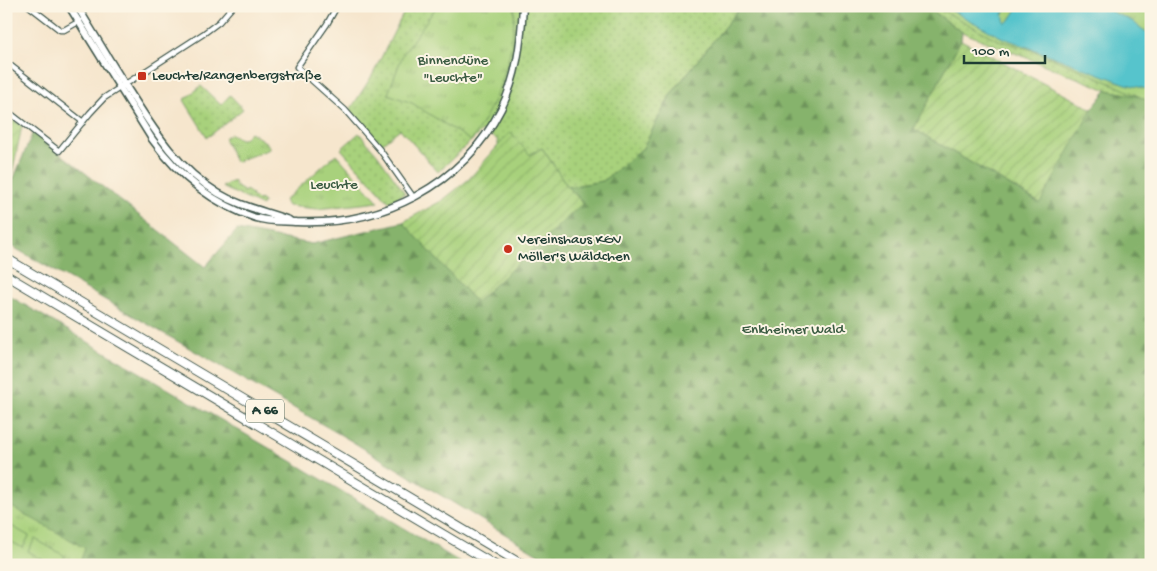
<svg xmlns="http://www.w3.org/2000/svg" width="1157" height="571" font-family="'Gochi Hand',sans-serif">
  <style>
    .grass { fill: url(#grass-dots); stroke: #648758 }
    .forest { fill: url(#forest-firs); stroke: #527850 }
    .park { fill: url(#park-tufts); stroke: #648758 }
    .garden { fill: url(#garden-furrows); stroke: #648758 }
    .pitch { fill: #a8d17c; stroke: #648758 }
    .water { fill: #57c4cc; stroke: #3b8080 }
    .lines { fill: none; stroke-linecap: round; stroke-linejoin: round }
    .street-casing { stroke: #3f564b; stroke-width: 7 }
    .secondary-casing { stroke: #3f564b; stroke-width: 9 }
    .highway-casing { stroke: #3f564b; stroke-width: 10 }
    .street { stroke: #fff; stroke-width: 4.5 }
    .secondary { stroke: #fff; stroke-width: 6 }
    .highway { stroke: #fff; stroke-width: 8 }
    .poi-dot { fill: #c8321e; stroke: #fcf5e5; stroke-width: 2 }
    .labels { text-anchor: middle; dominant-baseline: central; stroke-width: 4; stroke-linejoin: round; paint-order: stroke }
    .shield { fill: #fcf5e5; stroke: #617469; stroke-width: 1 }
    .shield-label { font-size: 14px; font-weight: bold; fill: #1f3d34 }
    .park-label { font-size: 15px; fill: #3a5b42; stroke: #fcf5e5 }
    .poi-label { font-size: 15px; fill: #1f3d34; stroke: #fcf5e5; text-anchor: start }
  </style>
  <defs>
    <pattern id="grass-dots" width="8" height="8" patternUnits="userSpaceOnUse" patternTransform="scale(1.25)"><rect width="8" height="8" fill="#a8d17c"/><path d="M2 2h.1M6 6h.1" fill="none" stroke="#90b46c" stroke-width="1.8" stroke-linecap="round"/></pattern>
    <pattern id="forest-firs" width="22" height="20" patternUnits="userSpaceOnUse" patternTransform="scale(1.25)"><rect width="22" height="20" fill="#86b36c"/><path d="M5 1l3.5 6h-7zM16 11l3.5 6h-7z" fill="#6d935a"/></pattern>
    <pattern id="park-tufts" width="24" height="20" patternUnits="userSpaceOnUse" patternTransform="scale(1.25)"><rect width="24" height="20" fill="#a8d17c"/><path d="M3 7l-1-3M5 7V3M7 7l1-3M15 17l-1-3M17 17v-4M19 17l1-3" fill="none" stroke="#90b46c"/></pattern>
    <pattern id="garden-furrows" width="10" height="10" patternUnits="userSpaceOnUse" patternTransform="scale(1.25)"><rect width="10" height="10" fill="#a8d17c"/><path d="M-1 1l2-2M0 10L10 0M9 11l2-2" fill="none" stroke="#90b46c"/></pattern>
  </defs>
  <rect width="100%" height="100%" fill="#fcf5e5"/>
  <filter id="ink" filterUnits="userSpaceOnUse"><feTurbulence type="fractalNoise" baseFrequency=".02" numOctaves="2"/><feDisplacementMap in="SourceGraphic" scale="10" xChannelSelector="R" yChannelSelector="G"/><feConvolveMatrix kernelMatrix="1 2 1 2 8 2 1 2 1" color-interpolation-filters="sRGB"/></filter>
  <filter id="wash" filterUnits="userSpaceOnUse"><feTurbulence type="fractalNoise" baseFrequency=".0096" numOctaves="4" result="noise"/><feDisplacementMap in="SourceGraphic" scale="20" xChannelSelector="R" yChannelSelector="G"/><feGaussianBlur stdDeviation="1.12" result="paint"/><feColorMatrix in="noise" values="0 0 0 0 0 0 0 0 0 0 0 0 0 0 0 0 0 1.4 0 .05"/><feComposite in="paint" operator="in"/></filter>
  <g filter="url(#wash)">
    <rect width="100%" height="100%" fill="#f6e6cd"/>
    <g class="grass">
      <path d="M407,6H741L671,94L643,148L603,181L568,187L542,148L514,164L498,145V140L482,131L438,172L400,129L380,145L350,110L373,74Z"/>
      <path d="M926,6H943L1126,84L1151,99L1107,90L962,32Z"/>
      <path d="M201,86L221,105L230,95L243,109L212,134L207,137L184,100Z"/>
      <path d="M359,133L377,154L405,193L389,202L341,149Z"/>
      <path d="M233,181L235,183L234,185L245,192L246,190L252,194L251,196L259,201L260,199L264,202L262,206L222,187Z"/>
    </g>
    <g class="forest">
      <path d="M741,6H926L962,32L961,40L914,129L1039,203L1092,109L1107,90L1151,99V565H556L348,439L6,243V197L33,132L205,267L237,230L312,244L403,222L476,302L583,202L568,187L603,181L643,148L671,94Z"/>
      <path d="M6,294L298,465L465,565H6Z"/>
    </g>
    <g class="park">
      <path d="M437,6H515L513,35L510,39L512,43C505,79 492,110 471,141L412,103L388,94L403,54Z"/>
      <path d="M934,6H1151V102L1091,74L1029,49L998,40Z"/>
      <path d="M250,132L267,143L270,149L235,162L224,138L231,134L240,139H243Z"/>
      <path d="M336,154L379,202L317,209L288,206L284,201Z"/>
      <path d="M6,504L85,548L79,565H6Z"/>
    </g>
    <g class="garden">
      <path d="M961,40L1092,109L1040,203L914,129Z"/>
      <path d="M6,114L22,126L7,198L6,197Z"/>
      <path d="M510,132L530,155L542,148L568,187L583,203L476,302L403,222L443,200L469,179Z"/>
    </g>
    <g class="pitch">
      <path d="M6,523L29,536L23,548L6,539Z"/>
      <path d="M35,539L65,556L60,565H51L28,551Z"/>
    </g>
    <path class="water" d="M943,6H1008L1003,14L1005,23L1010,20L1019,6H1100L1132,21L1151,36V90L1126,84L1001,37Z"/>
  </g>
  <g filter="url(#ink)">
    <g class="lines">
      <defs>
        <g id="street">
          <path d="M29,6L60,30H64L80,21"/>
          <path d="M337,6L327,24L297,67L345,110L380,150L414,198"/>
          <path d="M6,62L83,122"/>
          <path d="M6,110L59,151L90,113L104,98L203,34L219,22L233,6"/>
        </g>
        <g id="secondary">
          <path d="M69,6L152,139C178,175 213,204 256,218C270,222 283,221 297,222C382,226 462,186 501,109C517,77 521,42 523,6"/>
          <path d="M77,6C94,34 111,63 129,91C154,130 177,168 218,193C241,207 265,211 289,220"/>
        </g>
        <g id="highway">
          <path d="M6,258L523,565"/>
          <path d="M6,275L495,565"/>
        </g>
      </defs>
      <use href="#street" class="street-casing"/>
      <use href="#secondary" class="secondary-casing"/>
      <use href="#highway" class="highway-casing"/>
      <use href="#street" class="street"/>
      <use href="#secondary" class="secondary"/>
      <use href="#highway" class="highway"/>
    </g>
  </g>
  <g class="poi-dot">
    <rect x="137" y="71" width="10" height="10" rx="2.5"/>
    <circle cx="508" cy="249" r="5"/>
  </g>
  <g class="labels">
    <rect class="shield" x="246" y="399.5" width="38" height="23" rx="4"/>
    <g class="shield-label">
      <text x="265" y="411">A 66</text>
    </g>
    <g class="park-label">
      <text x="453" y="61">Binnendüne<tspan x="453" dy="17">"Leuchte"</tspan></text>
      <text x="334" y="185">Leuchte</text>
      <text x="793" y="330">Enkheimer Wald</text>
    </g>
    <g class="poi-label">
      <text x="152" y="76">Leuchte/Rangenbergstraße</text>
      <text x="518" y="240">Vereinshaus KGV<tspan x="518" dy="17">Möller's Wäldchen</tspan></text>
    </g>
  </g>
  <rect width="1157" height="571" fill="none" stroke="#fcf5e5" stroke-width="25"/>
  <path d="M964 55v8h81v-8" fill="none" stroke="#1f3d34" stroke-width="2.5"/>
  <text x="972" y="55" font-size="15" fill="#1f3d34" stroke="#fcf5e5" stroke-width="4" paint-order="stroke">100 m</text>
</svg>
